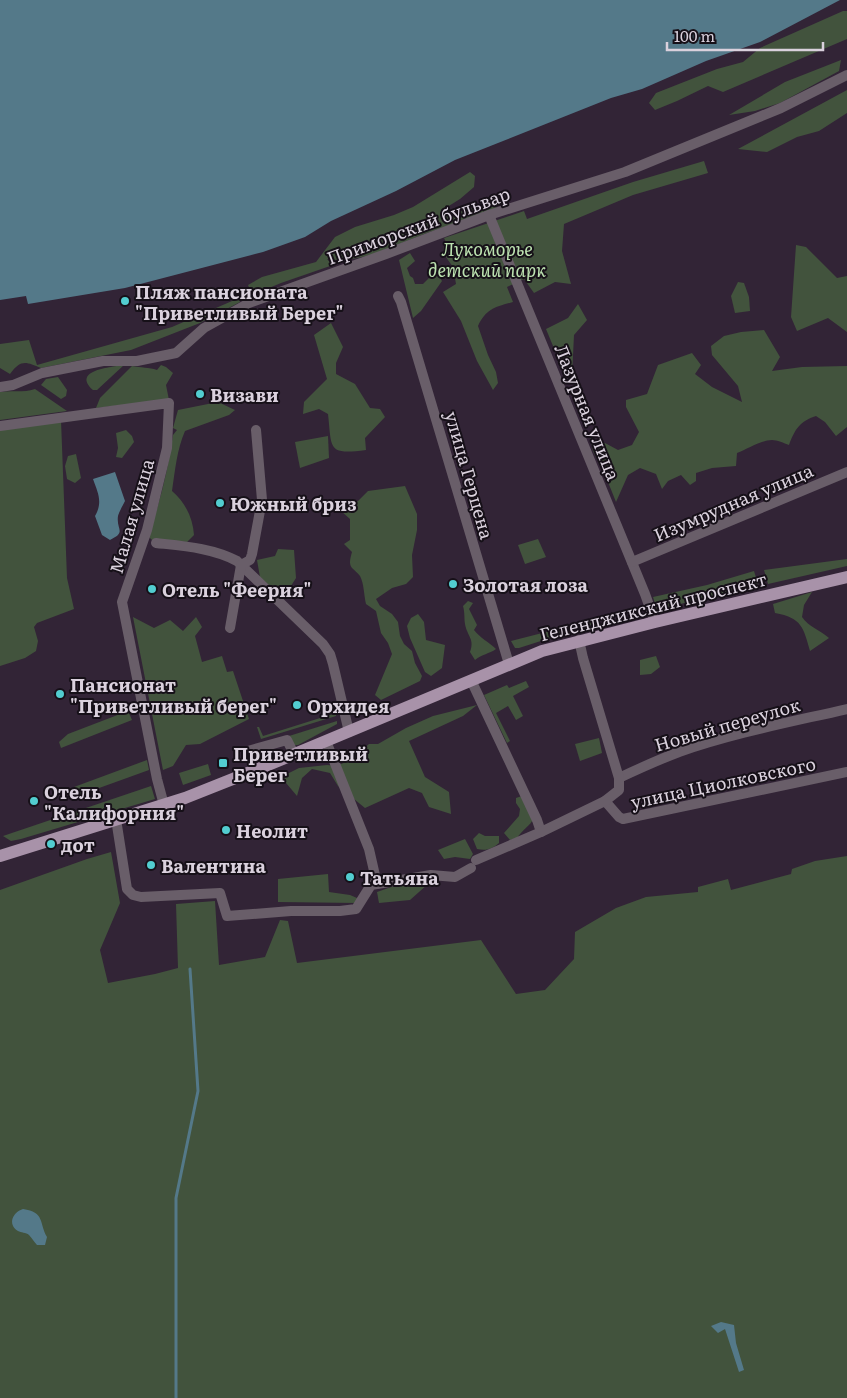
<svg xmlns="http://www.w3.org/2000/svg" width="847" height="1398" font-family="Literata,serif">
  <style>
    .green { fill: #42533d }
    .water { fill: #547989 }
    .lines { fill: none; stroke-linecap: round; stroke-linejoin: round }
    .stream { stroke: #547989; stroke-width: 3 }
    .street { stroke: #695e69; stroke-width: 10 }
    .primary { stroke: #a892a9; stroke-width: 12 }
    .poi-dot { fill: #52cdd0; stroke: #161018; stroke-width: 2 }
    .labels { text-anchor: middle; dominant-baseline: central; stroke-width: 4; stroke-linejoin: round; paint-order: stroke }
    .street-label { font-size: 18px; fill: #dad1dd; stroke: #161018 }
    .park-label { font-size: 18px; font-style: italic; fill: #bce2b0; stroke: #161018 }
    .poi-label { font-size: 18px; font-weight: bold; fill: #dad1dd; stroke: #161018; text-anchor: start }
  </style>
  <rect width="100%" height="100%" fill="#322436"/>
  <g class="green">
    <path d="M843,11H847V39L723,92L708,86L677,101L655,110L649,103L656,93L717,69L743,62L760,48Z"/>
    <path d="M841,60L839,71L780,103L755,111L729,115L785,82Z"/>
    <path d="M847,90V113L819,131L797,137L767,152L738,149Z"/>
    <path d="M704,161L708,173L633,195L564,224L562,251L571,284L555,282L534,293L524,279L507,287L513,302C495,307 486,309 478,326L488,355L496,372L498,383L493,390L477,361L461,321L443,292L456,284L453,267L443,253L444,245L447,244L444,238L524,211L527,219L633,182Z"/>
    <path d="M470,172L475,176L474,187L460,199L444,209L448,215L478,206L496,205L497,213C474,219 450,225 427,233C396,244 360,265 327,259L333,265L281,283L252,295L248,285L262,277L316,262L335,237L355,227L394,215L413,207Z"/>
    <path d="M796,245L806,247L837,278L847,276V332L828,318L797,331L791,317Z"/>
    <path d="M410,253L415,261L407,268L410,276L413,278L415,284H423L431,276L438,275L442,281L421,311L413,318L399,260Z"/>
    <path d="M738,282L744,283L749,297L750,311L735,313L731,296Z"/>
    <path d="M239,298L240,302L200,323L131,350L41,368C26,362 21,359 10,374L0,368V344L29,340L37,365L172,327Z"/>
    <path d="M578,304L587,320L574,335L572,376L565,375L546,329L568,318Z"/>
    <path d="M331,323L343,347L336,363V374L355,384L370,408L380,409L385,417L365,438L366,450C327,455 332,449 328,414L319,409L303,414L304,402L327,379L314,335Z"/>
    <path d="M764,330L780,357L772,371L802,367L847,366V427L836,436L825,422L816,416C800,421 795,429 789,445C784,443 777,440 772,440C761,440 748,449 737,453L736,466L712,468L696,473V481L690,485L681,475L668,481L662,489L656,474L640,468L628,475L616,502L606,477L593,451L590,438L605,443L618,450L632,445L639,432L626,407V400L647,394L658,365L692,353L701,365L695,374L712,387L742,402L738,386L712,355L711,346L724,336L741,332Z"/>
    <path d="M124,365L97,390H93C71,370 112,367 124,365Z"/>
    <path d="M161,365L166,367L173,373L166,385L169,400L96,408L100,398L132,366C141,368 149,367 157,370Z"/>
    <path d="M58,377L67,390L66,396L61,399L41,385L46,379Z"/>
    <path d="M35,389L67,411L0,420V392C12,390 23,393 35,389Z"/>
    <path d="M218,402L235,410L229,415L185,431C177,449 175,471 172,491C185,502 193,518 194,535L187,542L152,540L148,536C160,503 168,470 173,435L177,430L173,428L178,410Z"/>
    <path d="M61,420L67,578L74,609L37,623L34,627L38,641L36,651L25,658L0,666V429Z"/>
    <path d="M126,430L132,436L134,442L122,458L116,457L118,448L116,433Z"/>
    <path d="M328,436L329,458L300,468L295,442Z"/>
    <path d="M76,454L81,478L75,483L67,479L65,466L68,456Z"/>
    <path d="M405,486L417,514V530L412,555L413,577L406,584L392,588L376,599L380,606L392,614L398,622L400,636L404,644L412,651L415,663L422,676L420,681L381,700L375,695L392,654L388,643L381,633L376,611L366,604C364,596 364,583 360,576C352,566 347,569 352,552L344,544L350,540V519L341,511L358,501L368,491Z"/>
    <path d="M538,539L546,557L525,564L518,545Z"/>
    <path d="M278,549L294,550L296,578L289,589L261,583L257,560L275,556Z"/>
    <path d="M847,559V566L768,584L764,570Z"/>
    <path d="M754,571L758,584L657,610L653,597L707,585Z"/>
    <path d="M812,592L804,605L802,617C809,627 820,630 829,638L810,651C803,627 802,618 775,613L773,604Z"/>
    <path d="M468,601L473,603L469,609L477,625L474,630C480,638 489,642 496,649C489,654 482,654 475,660L470,652C475,639 467,636 465,624C464,618 465,613 463,606Z"/>
    <path d="M418,614L424,622L426,640L445,645L442,668L431,676L425,672L410,638L407,626L411,618Z"/>
    <path d="M133,617L154,628L170,620L183,631L196,617L202,627L195,636L202,662L222,656L227,672L233,671L249,719L200,744L186,745L173,766L163,770Z"/>
    <path d="M593,620L594,624L519,648H515L511,641Z"/>
    <path d="M656,656L660,667L651,674L640,675V660Z"/>
    <path d="M526,681L529,687L513,696L523,716L516,720L508,706L496,713L510,741L507,743L484,695L507,685L509,688Z"/>
    <path d="M477,705L463,716L409,741L425,777L449,792L451,814L429,807L422,793L409,788L365,808L338,786L330,773L312,769L302,778L297,796L281,777L299,768L327,765L336,766L351,760L369,744H378L406,728L433,716Z"/>
    <path d="M128,711L132,720L61,748L59,742L68,734Z"/>
    <path d="M336,713V716L261,739L257,727H259L263,736Z"/>
    <path d="M337,721V724L298,745H294L289,736Z"/>
    <path d="M599,738L602,753L580,761L575,744Z"/>
    <path d="M147,760L149,770L77,796L74,787Z"/>
    <path d="M208,764L211,775L183,785L179,773Z"/>
    <path d="M151,786L155,799L21,839L11,841L3,836Z"/>
    <path d="M522,796L534,818C530,826 522,830 517,838L510,840L504,833L519,816L520,809L516,803V798Z"/>
    <path d="M479,833L485,836H499V843C492,849 487,851 477,849L473,839Z"/>
    <path d="M465,839L473,854L470,859L455,857L444,859L438,850Z"/>
    <path d="M111,852L120,903L100,950L108,983L155,974L178,968L176,904L215,901L219,965L265,957L280,920L288,921L297,963L481,940L516,994L545,990L574,959L575,932L616,908L646,897L698,892V887L728,879L731,890L791,874L792,869L815,861L847,856V1398H0V890L87,859Z"/>
    <path d="M328,874L329,892L350,895L357,898L358,903L278,902V879Z"/>
    <path d="M417,878L428,884L410,900L379,903L377,892Z"/>
  </g>
  <g class="water">
    <path d="M0,0H840L760,42L706,61L642,89L611,98L455,160L396,191L331,221L305,237L263,252L125,288L28,304L26,296L0,300Z"/>
    <path d="M115,472L125,501C123,505 119,512 118,516C116,530 127,532 110,540L102,535L95,516C103,502 98,493 93,479Z"/>
    <path d="M23,1209C45,1212 39,1223 47,1237L45,1245H37C34,1242 32,1238 29,1235C26,1232 21,1233 18,1231C7,1224 13,1212 23,1209Z"/>
    <path d="M721,1322L734,1325L736,1343L744,1370L739,1372L725,1329L718,1333L711,1326Z"/>
  </g>
  <g class="lines">
    <path class="stream" d="M176,1398V1198L198,1091L190,969"/>
    <g class="street">
      <path d="M489,215L645,594L655,622"/>
      <path d="M398,296L401,302L509,664"/>
      <path d="M0,387L13,385L42,373L103,361H137L176,353L204,328L249,303L386,254L489,215L625,172L781,108L847,75"/>
      <path d="M0,426L169,403L167,448L147,530L122,602L157,779L164,805"/>
      <path d="M156,543C183,546 213,548 237,561L323,644L330,654L333,664L349,732"/>
      <path d="M632,562L847,472"/>
      <path d="M230,628L241,565L250,560L252,554L262,500L256,430"/>
      <path d="M471,680L537,820L541,832"/>
      <path d="M326,741L369,849L377,884"/>
      <path d="M248,751L287,740L294,754"/>
      <path d="M619,778C638,769 658,760 679,752C733,733 791,722 847,709"/>
      <path d="M605,801L619,817L623,819L847,772"/>
      <path d="M116,819L127,889L133,895L141,897L220,893L227,916L291,911H340L356,909L371,885L431,875L455,877L471,868"/>
      <path d="M476,860L541,832L605,801L619,790V778L583,658L579,640"/>
    </g>
    <path class="primary" d="M0,856L185,798L273,763L542,651L655,622L847,577"/>
  </g>
  <g class="poi-dot">
    <circle cx="125" cy="301" r="5"/>
    <circle cx="200" cy="394" r="5"/>
    <circle cx="220" cy="503" r="5"/>
    <circle cx="453" cy="584" r="5"/>
    <circle cx="152" cy="589" r="5"/>
    <circle cx="60" cy="694" r="5"/>
    <circle cx="297" cy="705" r="5"/>
    <rect x="218" y="758" width="10" height="10" rx="2.5"/>
    <circle cx="34" cy="801" r="5"/>
    <circle cx="226" cy="830" r="5"/>
    <circle cx="51" cy="844" r="5"/>
    <circle cx="151" cy="865" r="5"/>
    <circle cx="350" cy="877" r="5"/>
  </g>
  <g class="labels">
    <g class="street-label">
      <text transform="translate(418 225) rotate(-20)">Приморский бульвар</text>
      <text transform="translate(588 412) rotate(68)">Лазурная улица</text>
      <text transform="translate(470 475) rotate(74)">улица Герцена</text>
      <text transform="translate(733 502) rotate(-23)">Изумрудная улица</text>
      <text transform="translate(131 516) rotate(-74)">Малая улица</text>
      <text transform="translate(653 606) rotate(-14)">Геленджикский проспект</text>
      <text transform="translate(727 724) rotate(-16)">Новый переулок</text>
      <text transform="translate(723 782) rotate(-12)">улица Циолковского</text>
    </g>
    <g class="park-label">
      <text x="487" y="248">Лукоморье<tspan x="487" dy="21">детский парк</tspan></text>
    </g>
    <g class="poi-label">
      <text x="135" y="291">Пляж пансионата<tspan x="135" dy="21">"Приветливый Берег"</tspan></text>
      <text x="210" y="394">Визави</text>
      <text x="230" y="503">Южный бриз</text>
      <text x="463" y="584">Золотая лоза</text>
      <text x="162" y="589">Отель "Феерия"</text>
      <text x="70" y="684">Пансионат<tspan x="70" dy="21">"Приветливый берег"</tspan></text>
      <text x="307" y="705">Орхидея</text>
      <text x="233" y="753">Приветливый<tspan x="233" dy="21">Берег</tspan></text>
      <text x="44" y="791">Отель<tspan x="44" dy="21">"Калифорния"</tspan></text>
      <text x="236" y="830">Неолит</text>
      <text x="61" y="844">дот</text>
      <text x="161" y="865">Валентина</text>
      <text x="360" y="877">Татьяна</text>
    </g>
  </g>
  <path d="M667 42v8h156v-8" fill="none" stroke="#dad1dd" stroke-width="2.5"/>
  <text x="674" y="42" font-size="15" fill="#dad1dd" stroke="#161018" stroke-width="4" paint-order="stroke">100 m</text>
</svg>
